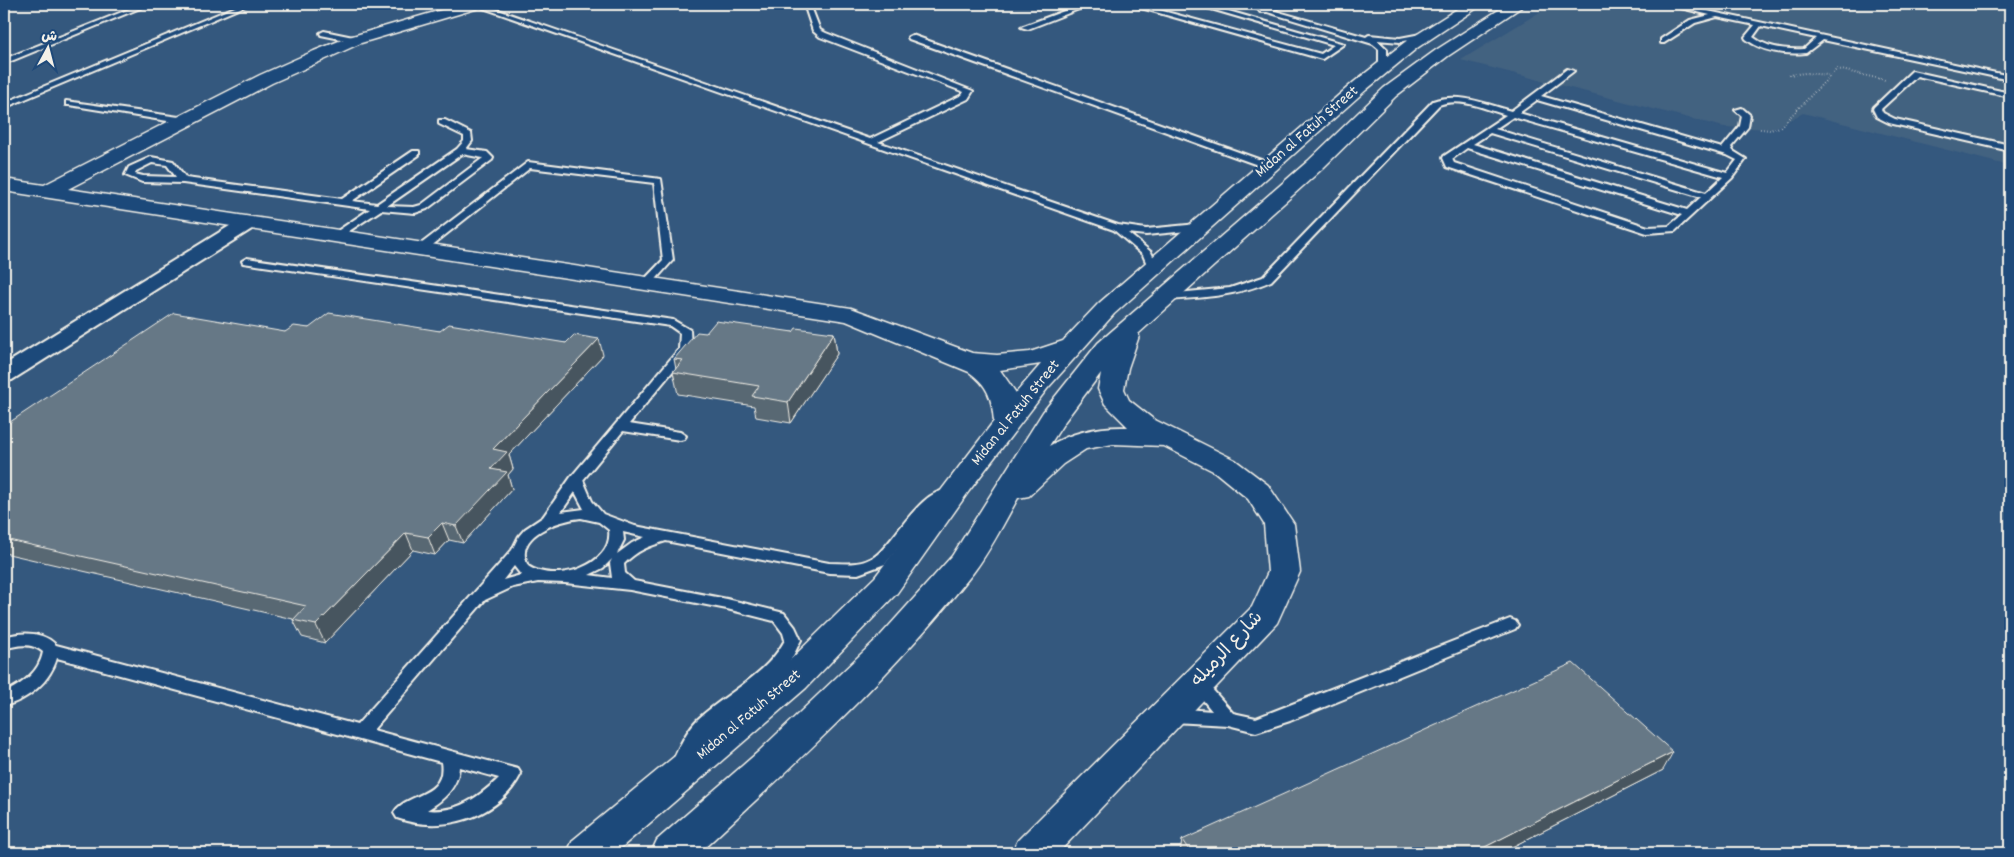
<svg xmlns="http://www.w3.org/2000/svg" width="2014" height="857" font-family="Dekko,'Playpen Sans Arabic',sans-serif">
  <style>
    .built { fill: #436280 }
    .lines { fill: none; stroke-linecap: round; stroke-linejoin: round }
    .lane-casing { stroke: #f4f1e8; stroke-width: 4 }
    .street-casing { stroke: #f4f1e8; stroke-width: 4 }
    .secondary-casing { stroke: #f4f1e8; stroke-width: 3 }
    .path { stroke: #f4f1e8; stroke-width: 2; stroke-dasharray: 0.5 2.5; stroke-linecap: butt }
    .lane { fill: #1f4a7a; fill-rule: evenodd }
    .street { fill: #1f4a7a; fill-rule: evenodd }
    .secondary { fill: #1f4a7a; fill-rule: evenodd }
    .wall { fill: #586773; stroke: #f4f1e8 }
    .shaded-wall { fill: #47545e; stroke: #f4f1e8 }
    .building { fill: #667886; stroke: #f4f1e8 }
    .labels { text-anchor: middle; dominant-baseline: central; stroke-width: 5; stroke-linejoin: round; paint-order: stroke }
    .street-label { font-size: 16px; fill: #f4f1e8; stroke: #1f4a7a }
    .near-street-label { font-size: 19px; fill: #f4f1e8; stroke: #1f4a7a }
  </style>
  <rect width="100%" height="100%" fill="#34587e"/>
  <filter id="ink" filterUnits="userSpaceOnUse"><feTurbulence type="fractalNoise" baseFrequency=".02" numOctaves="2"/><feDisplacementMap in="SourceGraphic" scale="10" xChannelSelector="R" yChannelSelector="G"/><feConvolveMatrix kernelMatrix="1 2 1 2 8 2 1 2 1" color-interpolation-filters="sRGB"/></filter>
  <g filter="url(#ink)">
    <path class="built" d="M1553,4H2010V166L1803,113L1772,129L1724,127L1461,60Z"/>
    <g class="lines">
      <defs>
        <g id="lane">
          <path d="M142,4H150L4,64V59Z"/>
          <path d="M242,4H250L4,108V103Z"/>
          <path d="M472,4H481L870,139L962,95L964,92L820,37L813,31L804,4H810L820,30L826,33L973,91L968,99L878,142L1118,225L1146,229L1198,224L1203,227L1198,230L1146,235L1128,233L1151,252L1158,267L1157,269H1149L1143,255L1114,230Z"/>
          <path d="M1083,4H1092L1028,29L1021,27Z"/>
          <path d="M1127,4H1137L1321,54L1334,45L1194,4H1204L1344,44L1322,59Z"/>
          <path d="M1241,4H1251L1366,37L1369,35L1400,38L1426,33L1430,35L1400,42L1377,40L1387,49V68L1383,70L1379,68V49L1373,44Z"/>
          <path d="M1664,4H1675L2010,76V80L1823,40L1806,53C1786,55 1762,52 1746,39L1745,37L1755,25L1717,17L1695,23L1664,43H1661V39L1690,20L1710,15ZM1761,26L1816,38L1804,49C1787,50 1767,48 1753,37Z"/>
          <path d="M324,31L358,38L359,40L355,42L321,35L320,33Z"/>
          <path d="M912,35L1272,164L1273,166L1266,168L909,39L908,37Z"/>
          <path d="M1567,69L1574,71L1541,96L1722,148L1740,126L1742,116L1735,110L1742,108L1750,115L1748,127L1731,147L1733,151L1746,159L1732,178L1675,231L1647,233L1447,167L1443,158L1444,156L1506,115C1485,109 1460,97 1439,105L1271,281C1237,296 1202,298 1166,300L1161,297L1166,294L1230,288L1263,277L1433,101C1459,92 1486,104 1511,111ZM1537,100L1727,155L1737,160L1727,173L1519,113ZM1513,117L1723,177L1706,193L1495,129ZM1490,133L1701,197L1687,210L1473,144ZM1467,148L1682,215L1669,226L1648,227L1454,163L1452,159Z"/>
          <path d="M1912,71L2010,93V97L1917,76L1881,109L1883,113L1895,119L2010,145V151L1889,123L1877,117L1873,109L1874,107Z"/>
          <path d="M66,101L186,118L190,121L186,124L69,105H66Z"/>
          <path d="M439,120H445L471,133L472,141L466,149L487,152L493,158L492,160L427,209L415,213L381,210L337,239L333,238V234L370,209L183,183L142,182L125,175L129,167L151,157L173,161L186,178L342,199L413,151H419V155L352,201L377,204L457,149L464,141V136L439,124ZM462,154L483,158L421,205L414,207L387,206ZM152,163L167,165L176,177L143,176L135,174L136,171Z"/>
          <path d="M528,162L661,179L673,260L650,286H642V282L663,260L654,183L530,168L425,251H417V247Z"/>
          <path d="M247,258L673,320L690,330L691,349L629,424L680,432L686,436L684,439L680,440L623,431L583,480L592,501L603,514L635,526L829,563C845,563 860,566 874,557C893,545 923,484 950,491L952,494L927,513L885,564L858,574L829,573L666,541C649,546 636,551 624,564L625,573L634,581L727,599L784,613L795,627L801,640C797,647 794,655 790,661C773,684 736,708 713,727C701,736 695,767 677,761L675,756C680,745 688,729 697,720C726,693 766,676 785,640L783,633L774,621L727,609L630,590L565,583L538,582L513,587L485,600L373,730L518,769L521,774C498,819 441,834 397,818L394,813C404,793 447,798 441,762L57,658C50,682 28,700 4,706V693C22,684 39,673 43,652C31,642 17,645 4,649V637C22,632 42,631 56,645L357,725L512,550L519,536L525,529L543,517L571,477L679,349L680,333L670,326L243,263L242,261ZM575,492L584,509L561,512ZM581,518L599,522L609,530C614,566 554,584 528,566C512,535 560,520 581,518ZM623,532L645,537L632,543L617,554L624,540ZM612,559L610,563L612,578L589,575L603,568ZM514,566L521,575L503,580ZM459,767L499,778C478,798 457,813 427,810C444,800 458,787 459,767Z"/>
          <path d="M1510,619L1515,621L1518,625L1515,629L1290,721L1256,732L1228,725L1173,722L1167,720L1165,715L1167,710L1173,708L1212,711L1190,684L1192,680L1198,678L1204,680L1233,713L1256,718Z"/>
        </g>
        <g id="street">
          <path d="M1266,4H1284L1270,12H1260L1258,9Z"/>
          <path d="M248,217L255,219L258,223L255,227L12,380L4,382V365L241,219Z"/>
        </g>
        <g id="secondary">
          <path d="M462,4H485L482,7L361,43L326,59L272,83L68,189L851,308L972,353L997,355L1030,352L1063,341L1098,304L1354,82L1405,42L1465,4H1483L1417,48L1366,90L1114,314L1047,389L969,491L897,593L806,688L615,853H567L573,840L782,668L875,577L994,421C992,398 988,385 969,372L846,321L4,191V179L44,185L260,75L314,51L349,37ZM1041,364L1016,393L1000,370Z"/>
          <path d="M1508,4H1526L1448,56L1396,96L1322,169L1138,334L1139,336L1128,368L1124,389L1129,400L1153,419L1235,460L1268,485L1294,524L1300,572L1277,623L1058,853H1012L1018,840L1252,607L1268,572L1264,524L1248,499L1215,472L1164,446L1113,444L1086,449L1063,464L1029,496L1018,498C1004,523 990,551 973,573C892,676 794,765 699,853H651L657,840L757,753L880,636L952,556L1043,412L1098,343L1308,161L1384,88L1436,50ZM1101,373L1098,389L1105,404L1128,427C1101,426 1073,431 1049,446L1065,421Z"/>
        </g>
      </defs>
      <use href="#lane" class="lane-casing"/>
      <use href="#street" class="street-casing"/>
      <use href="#secondary" class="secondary-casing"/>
      <g class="path">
        <path d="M1789,75L1805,73L1828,75"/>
        <path d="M1760,129L1770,130L1780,127L1837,69L1885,80"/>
      </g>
      <use href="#lane" class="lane"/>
      <use href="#street" class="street"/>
      <use href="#secondary" class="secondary"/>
    </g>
    <g class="wall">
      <path d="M309,328L440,331L566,343L603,355L509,455L513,469L508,475L512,489L463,543L449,540L435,555L413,550L325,643L302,637L293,620V619L4,553V426L285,332Z"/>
      <path d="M793,332L834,333L837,354L791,423L756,417L754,406L678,394L673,372L676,369L674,359L706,333Z"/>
      <path d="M1663,770L1500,853H1180L1182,840Z"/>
    </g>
    <g class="shaded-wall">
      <path d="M834,333L837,354L791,423L788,402Z"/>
      <path d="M599,339L603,355L509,455L513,469L508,475L512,489L463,543L456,526L493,449Z"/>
      <path d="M442,523L449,540L435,555L428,537Z"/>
      <path d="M406,533L413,550L325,643L316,625Z"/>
      <path d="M1673,752L1663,770L1500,853H1473Z"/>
    </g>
    <g class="building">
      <path d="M174,313L285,332L294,326L309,328L329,313L440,331L449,324L566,343L574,335L599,339L493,449L507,452L491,469L507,472L456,526L442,523L428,537L406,533L316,625L293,620L306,606L4,539V426Z"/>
      <path d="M716,321L793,332L796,328L834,333L788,402L752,396L759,386L673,372L683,360L674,359L697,332L706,333Z"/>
      <path d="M1573,663L1673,752L1473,853H1191L1182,840Z"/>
    </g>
  </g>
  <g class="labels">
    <g class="street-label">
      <text transform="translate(1307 132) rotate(-41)">Midan al Fatuh Street</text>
      <text transform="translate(1016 413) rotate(-51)">Midan al Fatuh Street</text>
      <text transform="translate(749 715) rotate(-40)">Midan al Fatuh Street</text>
    </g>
    <g class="near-street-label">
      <text transform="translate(1228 650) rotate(-47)">شارع الرميله</text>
    </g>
  </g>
  <rect width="2014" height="857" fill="none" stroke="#1f4a7a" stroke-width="20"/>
  <rect x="10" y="10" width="1994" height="837" fill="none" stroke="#f4f1e8" stroke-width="2" filter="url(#ink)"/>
  <g transform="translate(48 48) rotate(7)" stroke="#1f4a7a" stroke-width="4" paint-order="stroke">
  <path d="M0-4L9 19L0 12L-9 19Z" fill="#f4f1e8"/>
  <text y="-8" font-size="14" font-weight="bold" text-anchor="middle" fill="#f4f1e8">ش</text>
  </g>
</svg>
